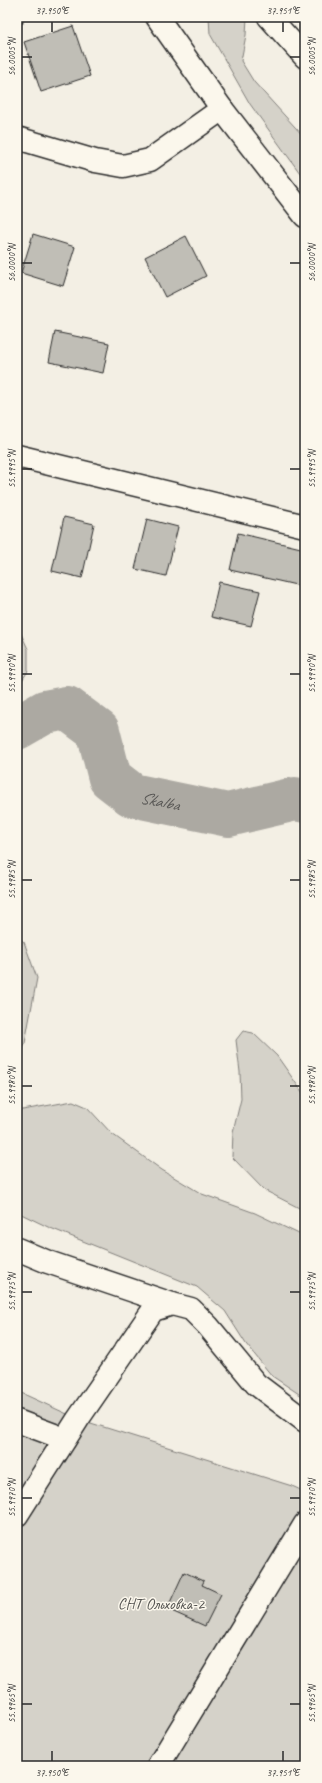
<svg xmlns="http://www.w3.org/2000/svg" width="322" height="1783" font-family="Caveat,sans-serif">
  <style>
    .green { fill: #d5d2c9; stroke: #807e7a }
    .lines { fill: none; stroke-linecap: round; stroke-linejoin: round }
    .river { stroke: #aca9a2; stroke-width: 44 }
    .building { fill: #c0beb6; stroke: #2b2b2b }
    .minor-casing { stroke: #2b2b2b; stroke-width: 25 }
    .minor { stroke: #fbf7ec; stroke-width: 22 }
    .ticks { fill: none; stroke: #2b2b2b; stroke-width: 1.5 }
    .labels { text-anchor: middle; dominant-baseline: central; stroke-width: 3; stroke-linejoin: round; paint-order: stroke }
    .park-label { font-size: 16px; fill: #565552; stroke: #fbf7ec }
    .water-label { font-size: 17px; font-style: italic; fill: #585755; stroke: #fbf7ec }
    .neatline { fill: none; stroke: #2b2b2b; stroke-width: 1.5 }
    .ticks-label { font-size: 10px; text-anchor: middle; fill: #2b2b2b }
  </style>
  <rect width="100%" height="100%" fill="#f3efe4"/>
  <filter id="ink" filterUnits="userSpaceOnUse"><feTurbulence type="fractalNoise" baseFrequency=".025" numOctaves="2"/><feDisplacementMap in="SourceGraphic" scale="8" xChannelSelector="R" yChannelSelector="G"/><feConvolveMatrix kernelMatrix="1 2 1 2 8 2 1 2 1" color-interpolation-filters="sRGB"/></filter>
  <g filter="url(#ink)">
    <g class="green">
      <path d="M209,17H247L246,35L241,61L254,82L305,138V180L250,104L210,34Z"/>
      <path d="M17,625L28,649V671L17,688Z"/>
      <path d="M17,936L24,942L37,978L25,1043L17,1067Z"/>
      <path d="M243,1031L253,1033L277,1056L305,1096V1211L264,1190L232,1157L233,1132L241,1099L240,1072L236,1040Z"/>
      <path d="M73,1101L87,1107L112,1134L162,1170L202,1194L255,1213L299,1234L305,1239V1398L272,1376L246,1344L225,1311L197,1287L48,1227L17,1212V1111Z"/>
      <path d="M17,1391L78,1419L292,1486L305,1492V1766H17Z"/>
    </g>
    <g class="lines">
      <path class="river" id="s1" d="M17,728L45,712L67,708L98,731L110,778L132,795L228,815L295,799L305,801"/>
    </g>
    <g class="building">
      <rect x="17" y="17" width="6" height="6"/>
      <path d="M73,26L90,76L41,92L24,42Z"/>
      <path d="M33,234L75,247L63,286L21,273Z"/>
      <path d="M186,236L206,276L165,297L145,257Z"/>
      <path d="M55,332L109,343L103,373L49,362Z"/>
      <path d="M64,517L94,524L82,578L52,571Z"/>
      <path d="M147,519L178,527L166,576L135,569Z"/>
      <path d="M238,533L305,549V587L230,570Z"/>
      <path d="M219,582L260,591L251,626L211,617Z"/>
      <path d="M184,1572L204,1581L202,1585L221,1594L205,1626L167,1609Z"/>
    </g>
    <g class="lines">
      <defs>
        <g id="minor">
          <path d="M157,17L222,109L305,216"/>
          <path d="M269,17L305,57"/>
          <path d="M17,138L95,161L123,166L150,160L222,109"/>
          <path d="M17,456L305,526"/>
          <path d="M17,1249L48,1262L172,1304"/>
          <path d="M17,1421L65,1439"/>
          <path d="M17,1515L78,1419L153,1310L172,1304L191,1309L208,1326L256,1384L305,1421"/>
          <path d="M158,1766L305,1524"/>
        </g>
      </defs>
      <use href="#minor" class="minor-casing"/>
      <use href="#minor" class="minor"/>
    </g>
  </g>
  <path class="ticks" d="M52,22V32M283,22V32M22,57H32M290,57H300M22,263H32M290,263H300M22,469H32M290,469H300M22,674H32M290,674H300M22,880H32M290,880H300M22,1086H32M290,1086H300M22,1292H32M290,1292H300M22,1498H32M290,1498H300M22,1704H32M290,1704H300M52,1751V1761M283,1751V1761"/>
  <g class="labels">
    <g class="park-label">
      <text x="161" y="1604">СНТ Ольховка-2</text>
    </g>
    <g class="water-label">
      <text stroke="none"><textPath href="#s1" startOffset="198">Skalba</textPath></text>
    </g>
  </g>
  <rect width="322" height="1783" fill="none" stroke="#fbf7ec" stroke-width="44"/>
  <rect x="22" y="22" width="278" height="1739" class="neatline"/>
  <g class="ticks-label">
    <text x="52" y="14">37.950°E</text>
    <text x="283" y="14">37.951°E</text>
    <text transform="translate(11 57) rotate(-90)" y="4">56.0005°N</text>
    <text transform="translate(311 57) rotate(-90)" y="4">56.0005°N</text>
    <text transform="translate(11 263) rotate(-90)" y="4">56.0000°N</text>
    <text transform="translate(311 263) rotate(-90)" y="4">56.0000°N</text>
    <text transform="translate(11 469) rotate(-90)" y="4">55.9995°N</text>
    <text transform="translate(311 469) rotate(-90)" y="4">55.9995°N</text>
    <text transform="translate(11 674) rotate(-90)" y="4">55.9990°N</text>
    <text transform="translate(311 674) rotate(-90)" y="4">55.9990°N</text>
    <text transform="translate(11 880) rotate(-90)" y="4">55.9985°N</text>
    <text transform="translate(311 880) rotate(-90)" y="4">55.9985°N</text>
    <text transform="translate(11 1086) rotate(-90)" y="4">55.9980°N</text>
    <text transform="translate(311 1086) rotate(-90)" y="4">55.9980°N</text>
    <text transform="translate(11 1292) rotate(-90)" y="4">55.9975°N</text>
    <text transform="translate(311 1292) rotate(-90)" y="4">55.9975°N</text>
    <text transform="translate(11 1498) rotate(-90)" y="4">55.9970°N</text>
    <text transform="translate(311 1498) rotate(-90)" y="4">55.9970°N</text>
    <text transform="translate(11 1704) rotate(-90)" y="4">55.9965°N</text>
    <text transform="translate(311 1704) rotate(-90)" y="4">55.9965°N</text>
    <text x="52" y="1776">37.950°E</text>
    <text x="283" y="1776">37.951°E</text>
  </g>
</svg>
